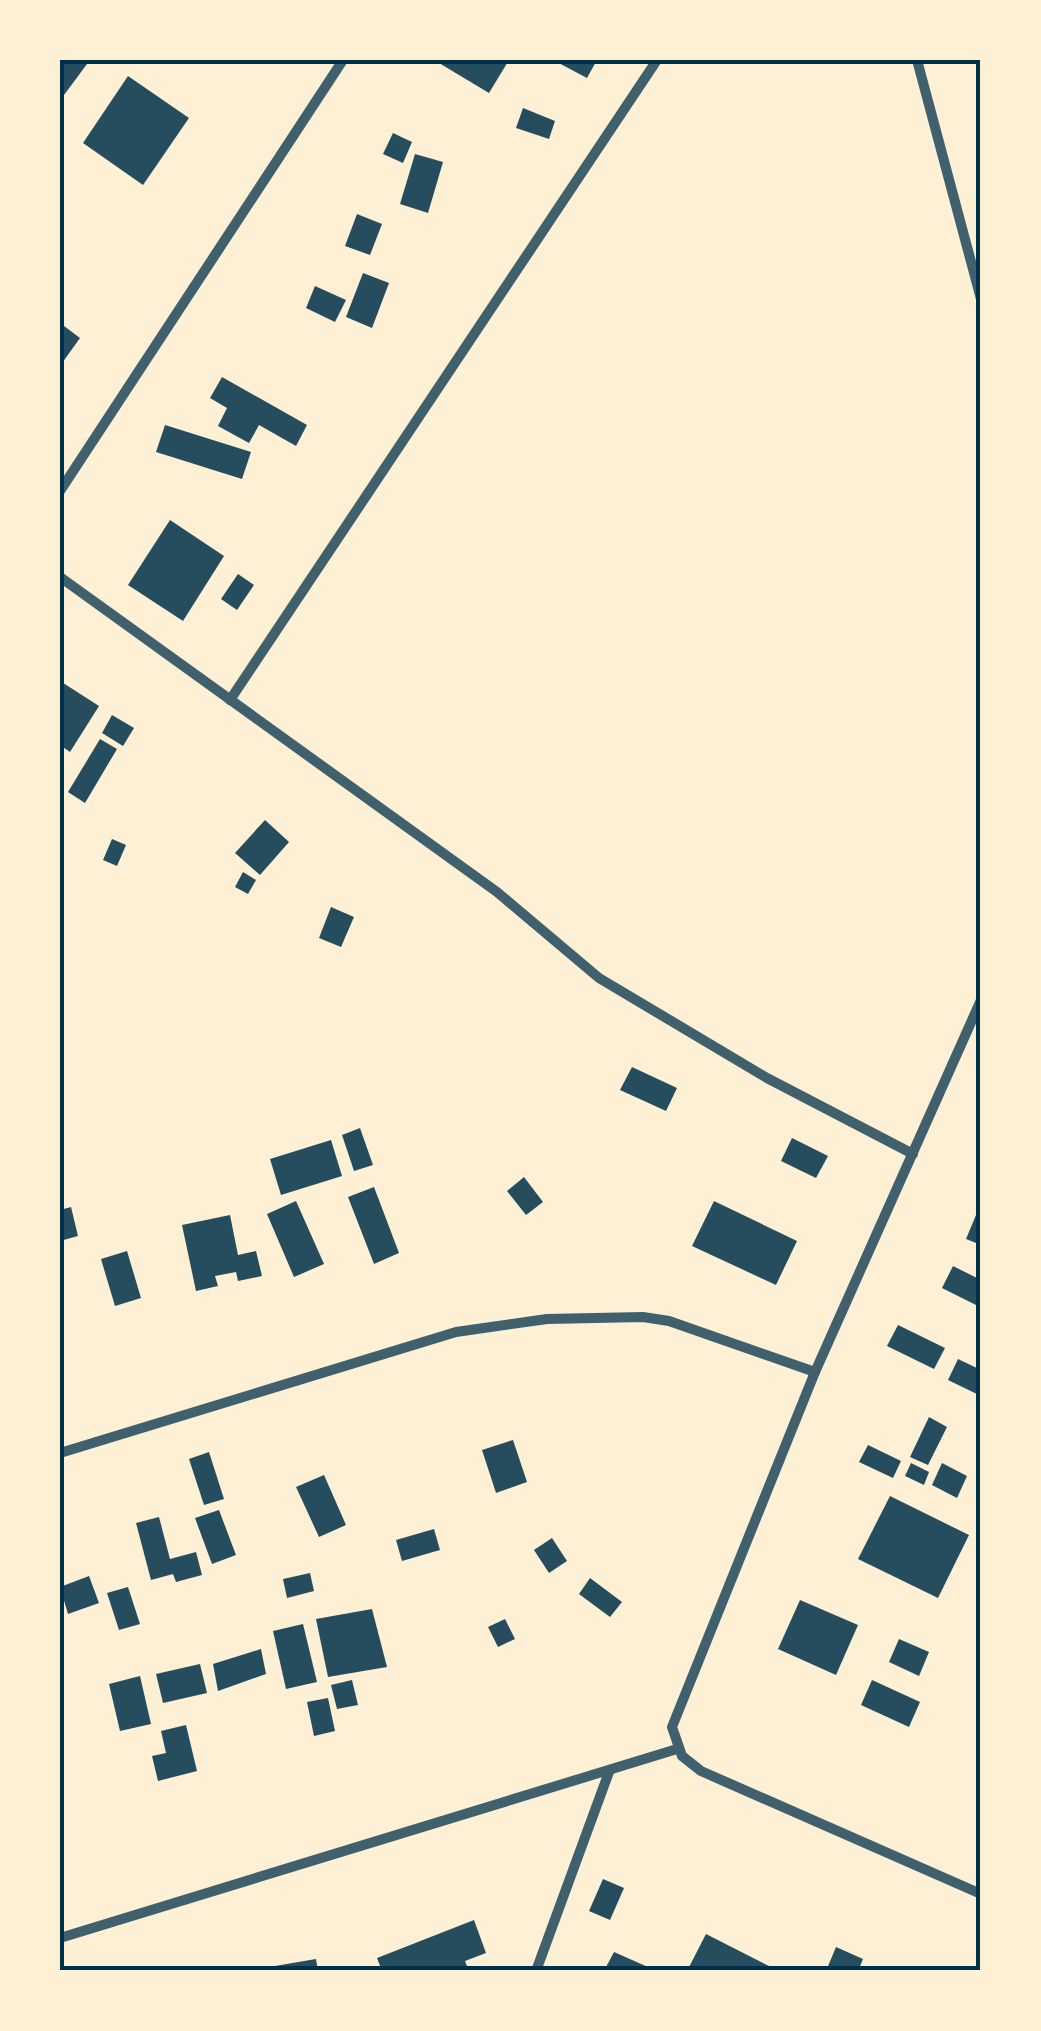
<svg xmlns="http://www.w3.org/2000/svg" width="1041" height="2031" font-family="'Sofia Sans Condensed',sans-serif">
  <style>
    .building { fill: #264d5e }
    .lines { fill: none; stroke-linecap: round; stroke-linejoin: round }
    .minor { stroke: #3f606c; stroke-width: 10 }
    .neatline { fill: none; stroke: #003049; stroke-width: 4 }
  </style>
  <rect width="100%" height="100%" fill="#fdf0d5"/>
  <g class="building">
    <path d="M60,60H90L64,95L60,92Z"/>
    <path d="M434,60H509L489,93Z"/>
    <path d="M553,60H597L587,78Z"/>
    <path d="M128,76L189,118L143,185L83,143Z"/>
    <path d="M523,108L555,121L549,139L516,128Z"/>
    <path d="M393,133L412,142L403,163L383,154Z"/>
    <path d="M415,154L443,162L428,213L400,204Z"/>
    <path d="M357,214L382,224L370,255L345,246Z"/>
    <path d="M363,273L389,283L372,328L346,317Z"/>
    <path d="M315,286L346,300L335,322L306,308Z"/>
    <path d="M60,323L80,338L60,366Z"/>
    <path d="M222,377L307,425L296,446L259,425L249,443L218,426L227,408L210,398Z"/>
    <path d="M165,425L251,452L242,479L156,452Z"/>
    <path d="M170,520L224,556L183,621L128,585Z"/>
    <path d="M238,574L254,585L237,610L221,599Z"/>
    <path d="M60,681L99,706L70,752L60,745Z"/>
    <path d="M112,715L134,728L123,746L102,733Z"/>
    <path d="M100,739L117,749L85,803L68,792Z"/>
    <path d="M265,820L289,842L260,875L235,853Z"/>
    <path d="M112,839L126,845L117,866L103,860Z"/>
    <path d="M243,872L256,880L248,894L235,887Z"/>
    <path d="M331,907L354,917L341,947L319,938Z"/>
    <path d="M632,1067L677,1088L666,1111L620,1090Z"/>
    <path d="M360,1128L373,1165L354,1171L342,1135Z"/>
    <path d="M792,1138L828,1156L816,1178L781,1161Z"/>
    <path d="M331,1140L342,1176L281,1195L270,1159Z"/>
    <path d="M524,1177L543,1202L526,1215L507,1191Z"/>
    <path d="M374,1187L399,1253L374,1264L348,1197Z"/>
    <path d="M296,1201L324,1264L294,1277L267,1214Z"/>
    <path d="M714,1201L797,1241L776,1285L692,1246Z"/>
    <path d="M981,1203V1245L966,1239Z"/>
    <path d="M71,1207L78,1236L60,1241V1210Z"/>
    <path d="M230,1215L238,1255L256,1251L262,1276L238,1281L236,1272L215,1276L218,1286L196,1291L182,1225Z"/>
    <path d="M127,1251L141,1298L115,1306L101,1259Z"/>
    <path d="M953,1266L981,1280L976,1305L942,1288Z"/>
    <path d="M898,1325L945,1348L934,1369L887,1346Z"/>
    <path d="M958,1359L981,1370V1396L948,1380Z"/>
    <path d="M929,1417L947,1427L928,1465L910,1457Z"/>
    <path d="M513,1440L527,1482L496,1493L482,1450Z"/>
    <path d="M868,1445L901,1461L893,1478L859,1462Z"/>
    <path d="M209,1452L224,1499L204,1505L189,1459Z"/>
    <path d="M911,1463L929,1472L924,1485L905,1476Z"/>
    <path d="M942,1463L967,1476L957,1498L932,1485Z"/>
    <path d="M324,1475L346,1525L319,1537L296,1487Z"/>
    <path d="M890,1496L969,1535L938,1598L858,1559Z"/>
    <path d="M219,1510L236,1555L212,1564L195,1518Z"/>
    <path d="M159,1517L170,1559L196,1552L202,1575L176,1582L173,1574L151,1580L136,1523Z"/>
    <path d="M434,1529L440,1550L402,1561L396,1540Z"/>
    <path d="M552,1538L567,1561L549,1573L534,1550Z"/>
    <path d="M310,1573L314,1591L287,1598L283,1579Z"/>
    <path d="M89,1576L99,1603L68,1614L60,1587Z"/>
    <path d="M590,1578L622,1602L610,1617L579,1594Z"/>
    <path d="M128,1587L140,1624L119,1630L107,1593Z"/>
    <path d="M800,1600L858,1625L836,1675L778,1649Z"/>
    <path d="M372,1609L387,1667L328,1677L316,1619Z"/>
    <path d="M505,1619L515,1639L498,1647L488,1627Z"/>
    <path d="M303,1624L317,1682L286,1689L273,1631Z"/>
    <path d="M899,1639L929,1652L919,1676L889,1662Z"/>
    <path d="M261,1649L266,1674L218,1691L213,1664Z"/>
    <path d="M200,1664L207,1693L163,1703L156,1674Z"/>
    <path d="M140,1676L151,1724L120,1731L109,1684Z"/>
    <path d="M352,1680L358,1705L337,1709L331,1685Z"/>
    <path d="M872,1680L920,1702L909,1727L861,1705Z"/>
    <path d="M328,1698L335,1731L314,1736L307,1702Z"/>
    <path d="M186,1725L197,1771L158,1781L152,1756L166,1753L161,1731Z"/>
    <path d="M603,1879L624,1888L610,1920L589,1911Z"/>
    <path d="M474,1920L486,1953L465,1961L469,1971H382L377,1958Z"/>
    <path d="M706,1934L779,1971H687Z"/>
    <path d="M836,1947L863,1959L858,1971H826Z"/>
    <path d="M614,1952L657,1971L605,1969Z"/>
    <path d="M316,1959L318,1971H270L269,1967Z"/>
  </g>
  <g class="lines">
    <g class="minor">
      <path d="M917,60L981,299"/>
      <path d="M60,491L343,60"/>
      <path d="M60,577L497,892L599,978L767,1078L913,1154"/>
      <path d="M230,700L657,60"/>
      <path d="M981,1000L815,1372L672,1727L682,1756L701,1771L981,1894"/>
      <path d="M60,1453L456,1332L547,1319L643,1317L669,1321L815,1372"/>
      <path d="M60,1938L677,1749"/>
      <path d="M536,1971L609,1772"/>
    </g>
  </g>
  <rect width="1041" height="2031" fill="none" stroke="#fdf0d5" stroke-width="125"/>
  <rect x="62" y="62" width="916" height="1906" class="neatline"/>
</svg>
